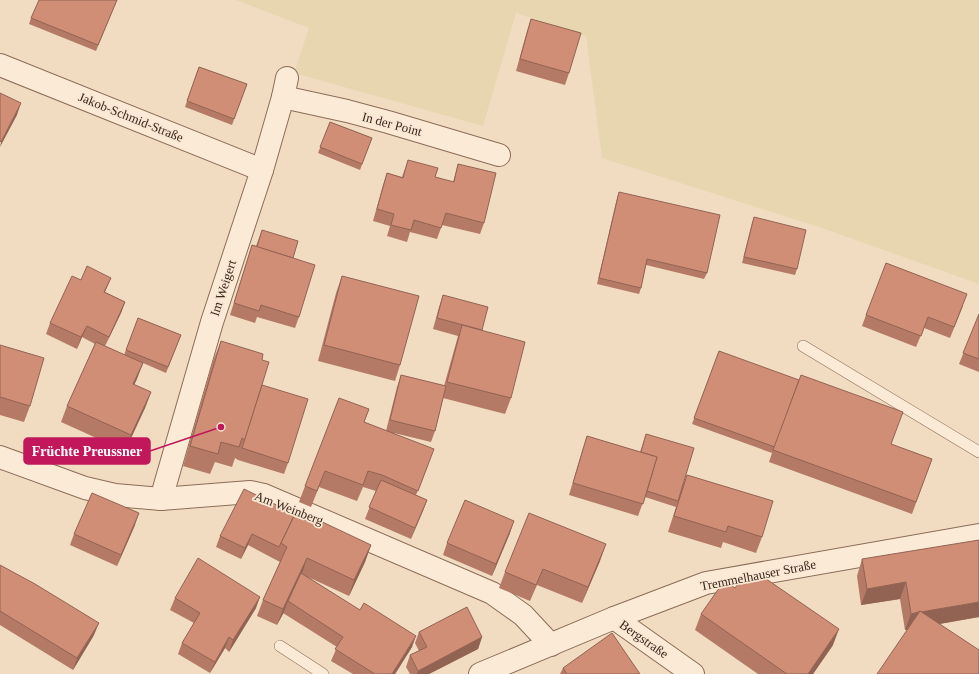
<svg xmlns="http://www.w3.org/2000/svg" width="979" height="674" font-family="Georgia,serif">
  <style>
    .farmland { fill: #e7d6af }
    .lines { fill: none; stroke-linecap: round; stroke-linejoin: round }
    .service-casing { stroke: #8c6c58; stroke-width: 12 }
    .minor-casing { stroke: #8c6c58; stroke-width: 24 }
    .service { stroke: #fbebd6; stroke-width: 11 }
    .minor { stroke: #fbebd6; stroke-width: 22 }
    .wall { fill: #b47a65 }
    .shaded-wall { fill: #926353 }
    .building { fill: #d18e76; stroke: #926353 }
    .labels { text-anchor: middle; dominant-baseline: central; stroke-width: 3.5; stroke-linejoin: round; paint-order: stroke }
    .street-label { font-size: 13px; fill: #3b271d; stroke: #f8e7d2 }
    .leader { fill: none; stroke: #c2185b; stroke-width: 1.5 }
    .callout-dot { fill: #c2185b; stroke: #f8e7d2; stroke-width: 1.5 }
    .callout { fill: #c2185b; stroke: #c2185b; stroke-width: 1.5 }
    .callout-label { font-size: 14px; text-anchor: middle; font-weight: bold; fill: #fff }
  </style>
  <rect width="100%" height="100%" fill="#f1dcc2"/>
  <path class="farmland" d="M236,0H979V284L819,227L602,158L586,36L516,13L483,126L294,73L309,28Z"/>
  <g class="lines">
    <defs>
      <g id="service">
        <path d="M803,346L979,452"/>
        <path d="M280,646L323,674"/>
      </g>
      <g id="minor">
        <path d="M0,65L262,170"/>
        <path d="M283,97L347,111L388,122L499,155"/>
        <path d="M0,457L85,488L115,495L161,499L250,492L264,495L492,593L523,615L551,645"/>
        <path d="M161,499L212,322L262,170L283,97L287,78"/>
        <path d="M614,618L693,674"/>
        <path d="M480,674L614,618L706,583L979,535"/>
      </g>
    </defs>
    <use href="#service" class="service-casing"/>
    <use href="#minor" class="minor-casing"/>
    <use href="#service" class="service"/>
    <use href="#minor" class="minor"/>
  </g>
  <g class="wall">
    <path d="M117,0L96,51L29,24L31,18Z"/>
    <path d="M531,19L569,73L565,85L516,71L527,31Z"/>
    <path d="M199,67L247,84L232,125L185,107Z"/>
    <path d="M330,122L372,138L360,170L318,153Z"/>
    <path d="M408,160L435,177L453,182L458,164L484,223L480,234L442,225L437,239L410,232L407,242L387,236L390,226L373,221L383,185L387,173L402,177Z"/>
    <path d="M619,192L707,273L704,279L646,265L641,288L639,294L597,284L617,198Z"/>
    <path d="M754,217L797,269L795,275L742,263L752,223Z"/>
    <path d="M262,230L293,258L299,317L295,328L257,317L255,323L230,315L252,245L256,246Z"/>
    <path d="M342,276L400,365L395,381L318,361L336,293Z"/>
    <path d="M111,278L105,292L125,302L121,313L105,346L124,355L138,318L181,335L166,373L143,363L134,385L151,392L145,408L125,451L61,422L67,406L95,344L82,337L77,349L46,334L50,323L81,280Z"/>
    <path d="M443,295L482,330L511,398L505,414L443,398L435,431L431,442L394,433L428,465L416,495L427,500L411,539L365,519L376,491L363,487L357,501L319,487L311,507L299,502L305,486L369,409L364,422L386,431L397,387L401,375L444,386L458,336L433,329L439,307Z"/>
    <path d="M963,306L950,338L924,328L916,347L862,326L866,315Z"/>
    <path d="M979,314V372L959,364Z"/>
    <path d="M221,341L262,360V385L288,463L284,474L238,460L235,458L232,467L215,462L210,474L183,466L213,361Z"/>
    <path d="M0,345L30,406L24,422L0,415Z"/>
    <path d="M719,351L891,444L932,459L912,514L769,462L772,453L692,424Z"/>
    <path d="M646,434L683,485L687,475L762,537L756,553L723,542L721,548L668,532L676,507L645,497L638,516L569,495L583,448L587,436L640,452Z"/>
    <path d="M295,514L371,545L365,562L349,596L308,577L412,647L395,674H353L331,661L337,647L283,613L284,612L277,625L257,616L263,600L280,562L248,545L241,559L216,547L220,536Z"/>
    <path d="M135,525L117,566L70,545L74,534Z"/>
    <path d="M510,533L492,576L443,555L447,543Z"/>
    <path d="M862,559L979,617L905,630L900,599L861,605L857,576Z"/>
    <path d="M600,561L582,603L537,585L530,601L499,588L505,572Z"/>
    <path d="M0,565L94,635L73,670L0,625Z"/>
    <path d="M755,580L833,645L813,674H758L695,630L701,614L735,588Z"/>
    <path d="M175,598L256,608L229,652L225,648L210,673L178,654L182,643L194,623L170,610Z"/>
    <path d="M419,632L482,637L478,649L429,674H410L406,667L410,655L419,651L415,643Z"/>
    <path d="M563,668L640,674H560Z"/>
  </g>
  <g class="shaded-wall">
    <path d="M21,103L17,115L0,147L1,142Z"/>
    <path d="M111,278L106,289L100,303L104,292Z"/>
    <path d="M125,302L121,313L104,348L109,337Z"/>
    <path d="M87,326L82,337L77,349L81,337Z"/>
    <path d="M143,363L137,379L127,400L133,384Z"/>
    <path d="M151,392L145,408L125,451L131,435Z"/>
    <path d="M427,500L423,511L411,539L415,528Z"/>
    <path d="M139,513L135,525L117,566L121,555Z"/>
    <path d="M514,521L510,533L492,576L496,564Z"/>
    <path d="M252,534L248,545L241,559L245,548Z"/>
    <path d="M606,544L600,561L582,603L588,587Z"/>
    <path d="M371,545L365,562L349,596L354,580Z"/>
    <path d="M307,558L302,574L288,601L284,612L277,625L283,609Z"/>
    <path d="M906,582L900,599L861,605L867,589Z"/>
    <path d="M260,597L256,608L229,652L233,640Z"/>
    <path d="M979,602V617L905,630L911,614Z"/>
    <path d="M99,623L94,635L73,670L77,658Z"/>
    <path d="M839,629L833,645L813,674H808Z"/>
    <path d="M416,636L412,647L395,674H392Z"/>
    <path d="M229,637L225,648L210,673L215,662Z"/>
    <path d="M482,637L478,649L429,674H417L418,671Z"/>
  </g>
  <g class="building">
    <path d="M39,0H117L98,45L31,18Z"/>
    <path d="M531,19L581,33L569,73L520,59Z"/>
    <path d="M199,67L247,84L234,119L187,101Z"/>
    <path d="M0,93L21,103L1,142L0,141Z"/>
    <path d="M330,122L372,138L362,164L320,147Z"/>
    <path d="M408,160L438,168L435,177L454,182L458,164L496,173L484,223L446,213L441,228L414,220L411,230L391,225L394,214L377,209L387,173L403,178Z"/>
    <path d="M619,192L720,215L707,273L647,259L641,288L599,278Z"/>
    <path d="M754,217L806,230L797,269L744,257Z"/>
    <path d="M262,230L298,241L293,258L257,247Z"/>
    <path d="M252,245L315,265L299,317L261,305L259,311L234,303Z"/>
    <path d="M886,263L967,294L954,327L928,317L921,336L866,315Z"/>
    <path d="M87,266L111,278L104,292L125,302L109,337L87,326L81,337L50,323L72,276L81,280Z"/>
    <path d="M342,276L419,296L400,365L324,345Z"/>
    <path d="M443,295L488,307L482,330L437,318Z"/>
    <path d="M979,314V359L963,353Z"/>
    <path d="M138,318L181,335L168,367L126,350Z"/>
    <path d="M462,325L525,342L511,398L447,382Z"/>
    <path d="M221,341L263,354L262,360L269,362L245,440L242,438L239,447L221,442L218,454L190,446Z"/>
    <path d="M96,342L143,363L133,384L151,392L131,435L67,406Z"/>
    <path d="M0,345L44,358L30,406L0,397Z"/>
    <path d="M719,351L799,380L775,447L694,418Z"/>
    <path d="M401,375L446,386L435,431L390,420Z"/>
    <path d="M801,375L903,412L891,444L932,459L916,502L773,450Z"/>
    <path d="M262,385L308,399L288,463L242,448Z"/>
    <path d="M339,398L369,409L364,422L434,449L418,491L382,475L368,471L363,485L325,471L317,491L305,486Z"/>
    <path d="M646,434L694,448L678,501L647,491L657,457L641,452Z"/>
    <path d="M587,436L657,457L643,504L573,483Z"/>
    <path d="M687,475L773,501L762,537L728,526L726,532L674,516Z"/>
    <path d="M381,480L427,500L415,528L369,507Z"/>
    <path d="M244,489L295,514L279,547L252,534L245,548L220,536Z"/>
    <path d="M92,493L139,513L121,555L74,534Z"/>
    <path d="M465,500L514,521L496,564L447,543Z"/>
    <path d="M297,510L371,545L354,580L307,558L283,609L263,600L287,547L281,543Z"/>
    <path d="M529,513L606,544L588,587L543,569L536,585L505,572Z"/>
    <path d="M979,540V602L921,612L920,611L918,612L911,614L906,582L867,589L862,559Z"/>
    <path d="M198,558L260,597L233,640L229,637L215,662L182,643L200,613L175,598Z"/>
    <path d="M0,565L35,584L99,623L77,658L0,611Z"/>
    <path d="M301,573L360,610L364,603L416,636L392,674H375L335,649L343,637L288,601Z"/>
    <path d="M746,573L755,580L759,574L839,629L808,674H787L701,614L724,581L735,588Z"/>
    <path d="M467,607L482,637L418,671L410,655L427,647L419,632Z"/>
    <path d="M920,611L979,650V674H877Z"/>
    <path d="M612,633L640,674H567L563,668Z"/>
  </g>
  <g class="labels">
    <g class="street-label">
      <text transform="translate(131 117) rotate(22)">Jakob-Schmid-Straße</text>
      <text transform="translate(392 124) rotate(15)">In der Point</text>
      <text transform="translate(223 288) rotate(-72)">Im Weigert</text>
      <text transform="translate(289 508) rotate(21)">Am Weinberg</text>
      <text transform="translate(758 575) rotate(-11)">Tremmelhauser Straße</text>
      <text transform="translate(644 639) rotate(35)">Bergstraße</text>
    </g>
  </g>
  <path class="leader" d="M221 427L150 451"/>
  <circle class="callout-dot" cx="221" cy="427" r="4"/>
  <rect class="callout" x="24" y="438" width="126" height="26" rx="4"/>
  <g class="callout-label">
    <text x="87" y="456">Früchte Preussner</text>
  </g>
</svg>
